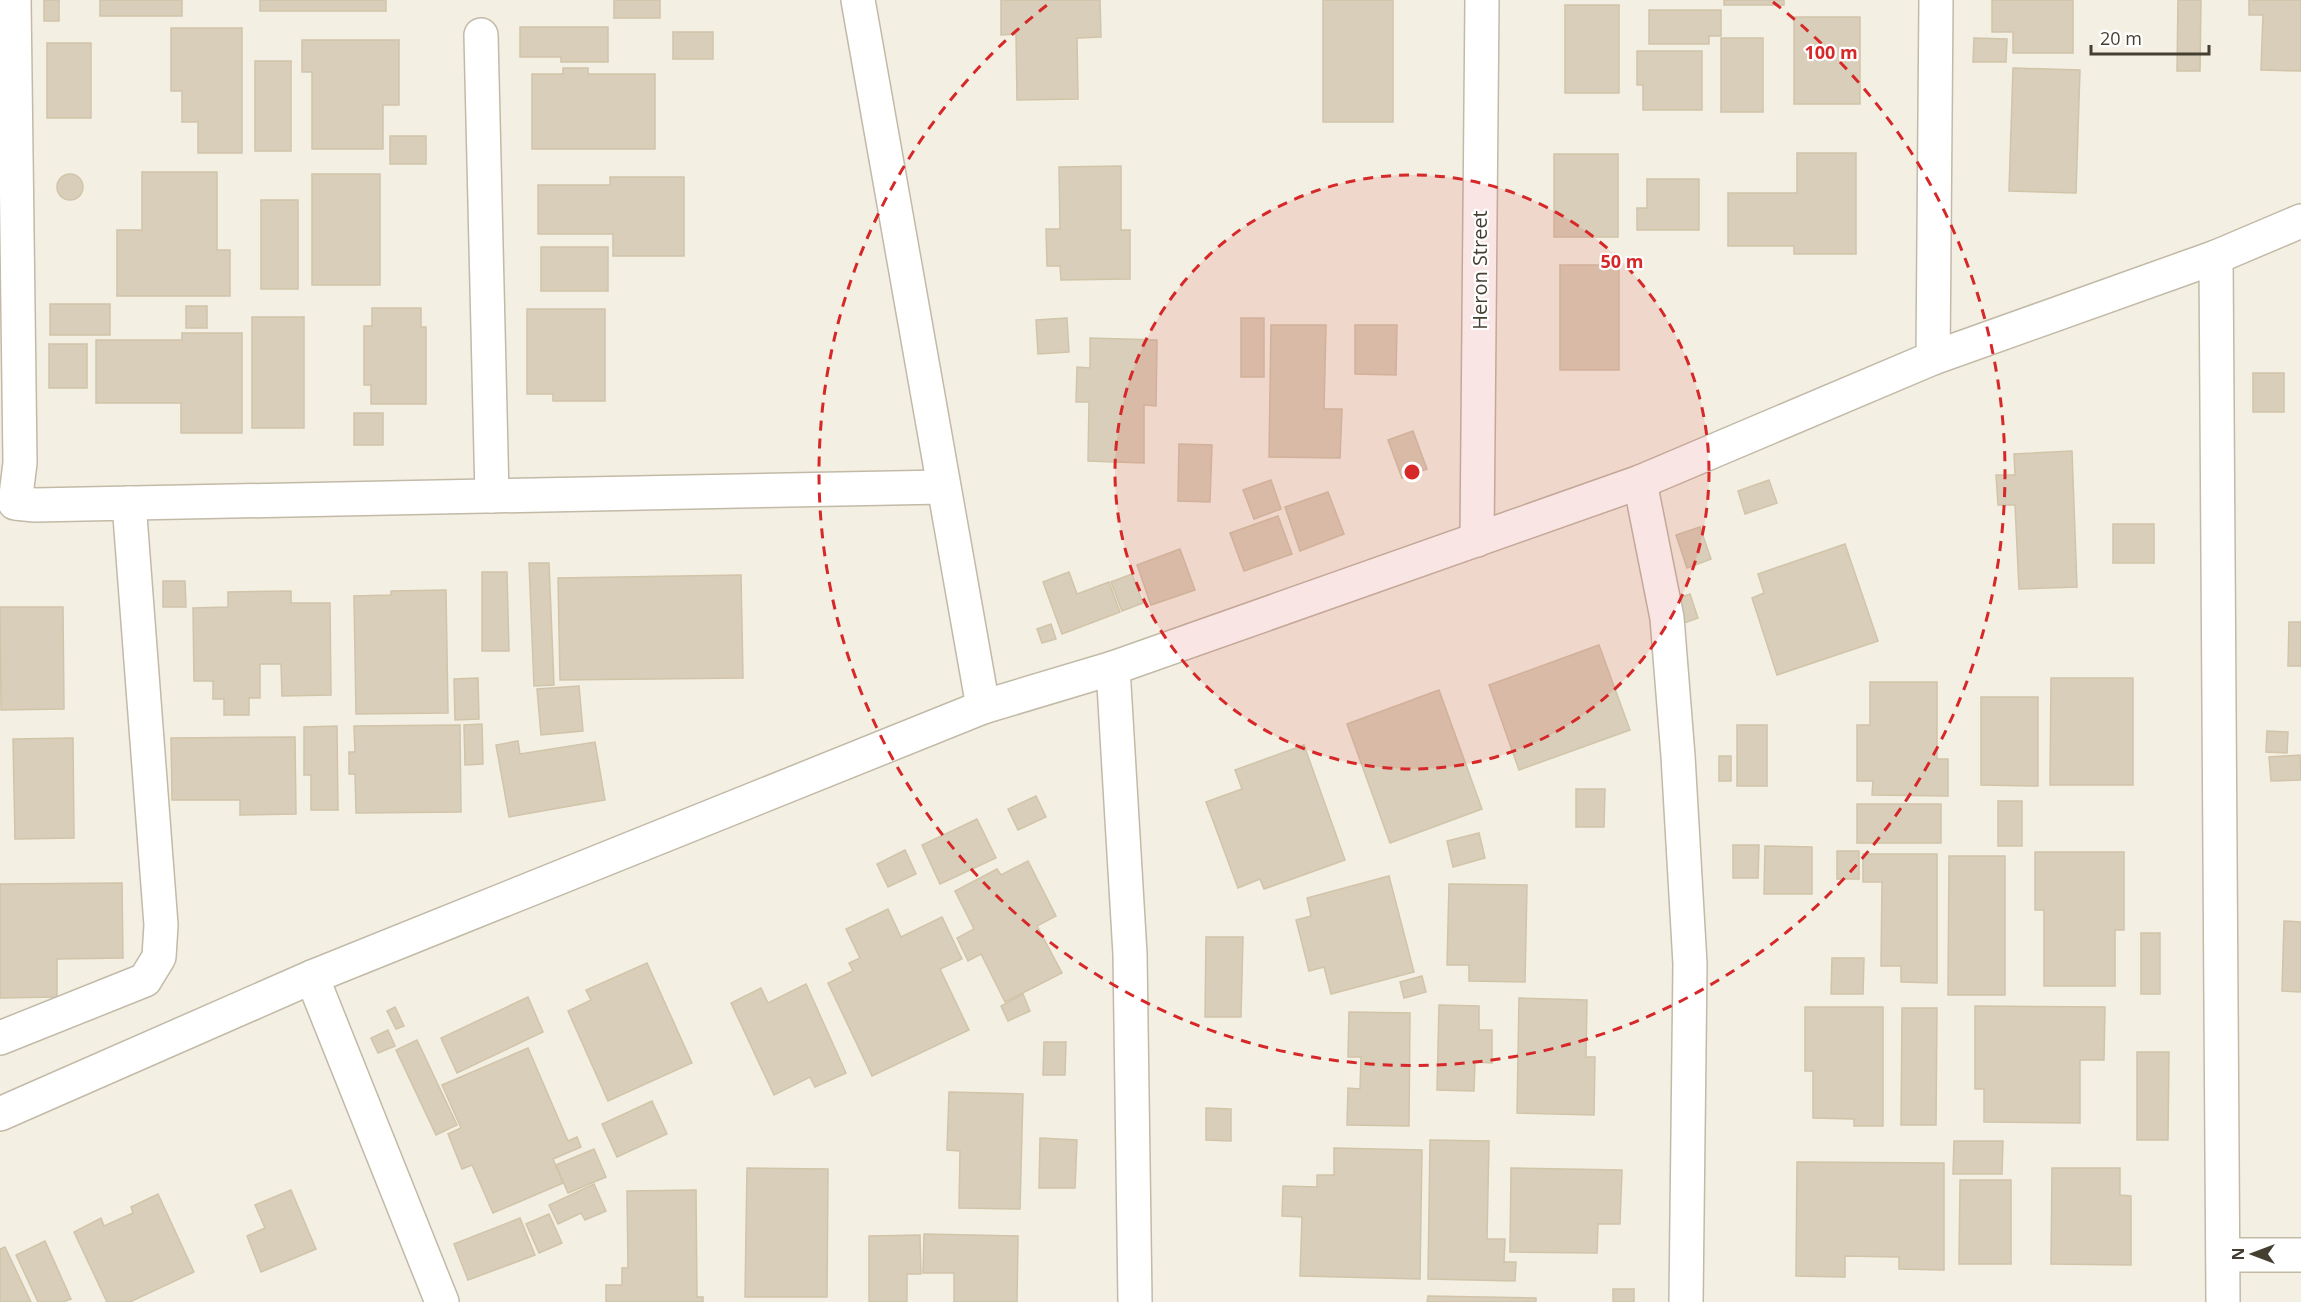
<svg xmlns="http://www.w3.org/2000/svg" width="2301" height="1302" font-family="'Open Sans',sans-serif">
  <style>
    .building { fill: #d9ceb9; stroke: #d1c4a9; stroke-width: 1.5 }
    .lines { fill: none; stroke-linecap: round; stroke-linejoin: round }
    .minor-casing { stroke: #c2baa7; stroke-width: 36 }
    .minor { stroke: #fff; stroke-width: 33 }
    .ring { fill: none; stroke: #d62828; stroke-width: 3; stroke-dasharray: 10 8 }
    .labels { text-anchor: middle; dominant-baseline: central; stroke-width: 4.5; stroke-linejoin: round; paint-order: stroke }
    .street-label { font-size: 20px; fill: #453f32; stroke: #fff }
    .centre { fill: #d62828; stroke: #fff; stroke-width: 3 }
    .ring-label { font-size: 18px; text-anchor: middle; font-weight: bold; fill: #d62828; stroke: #fff; stroke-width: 4.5; stroke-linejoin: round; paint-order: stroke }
  </style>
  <rect width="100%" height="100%" fill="#f3efe2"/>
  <g class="building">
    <rect x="44" y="0" width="15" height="21"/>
    <rect x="100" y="0" width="82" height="16"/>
    <rect x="260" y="0" width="126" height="11"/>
    <rect x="614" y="0" width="46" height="18"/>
    <path d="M1001,0H1100L1101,37L1077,38L1078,99L1017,100L1016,34L1001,35Z"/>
    <rect x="1323" y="0" width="70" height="122"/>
    <rect x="1724" y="0" width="60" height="5"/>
    <path d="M1992,0H2073V53H2013V32H1992Z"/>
    <path d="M2178,0H2201L2200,71H2177Z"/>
    <path d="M2249,0H2301V71L2261,70L2263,15H2249Z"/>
    <rect x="1565" y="5" width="54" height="88"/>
    <path d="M1649,10H1721V36H1709V44H1649Z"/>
    <rect x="1794" y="17" width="66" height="87"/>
    <path d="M520,27H608V62H561V57H520Z"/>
    <path d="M171,28H242V153H198V122H182V91H171Z"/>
    <rect x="673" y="32" width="40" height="27"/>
    <rect x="1721" y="38" width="42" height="74"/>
    <path d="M1974,38L2007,39L2006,62H1973Z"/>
    <path d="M302,40H399V105H383V149H312V72H302Z"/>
    <rect x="47" y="43" width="44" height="75"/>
    <path d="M1637,51H1702V110H1643V85H1637Z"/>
    <rect x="255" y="61" width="36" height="90"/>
    <path d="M563,68H588V74H655V149H532V74H563Z"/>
    <path d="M2013,68L2080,70L2076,193L2009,191Z"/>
    <rect x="390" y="136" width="36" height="28"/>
    <path d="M1797,153H1856V254H1794V246H1728V193H1797Z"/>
    <rect x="1554" y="154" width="64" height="83"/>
    <path d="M1121,166V230H1130V279L1061,280L1060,266H1047L1046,229H1060L1059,167Z"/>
    <path d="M142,172H217V250H230V296H117V230H142Z"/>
    <circle cx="70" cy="187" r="13"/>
    <rect x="312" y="174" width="68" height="111"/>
    <path d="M610,177H684V256H613V234H538V185H610Z"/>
    <path d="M1647,179H1699V230H1637V208H1647Z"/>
    <rect x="261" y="200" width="37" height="89"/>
    <rect x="541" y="247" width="67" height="44"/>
    <rect x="1560" y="265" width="59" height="105"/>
    <rect x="50" y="304" width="60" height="31"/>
    <rect x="186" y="306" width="21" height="22"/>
    <path d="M372,308H421V327H426V404H371V385H364V326H372Z"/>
    <path d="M527,309H605V401H553V394H527Z"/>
    <rect x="252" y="317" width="52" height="111"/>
    <path d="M1067,318L1069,352L1038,354L1036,320Z"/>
    <rect x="1241" y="318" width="23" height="59"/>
    <path d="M1271,325H1326L1324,409H1342L1340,458L1269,457Z"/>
    <path d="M1355,325H1397L1396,375L1355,374Z"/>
    <path d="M182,333H242V433H181V403H96V340H182Z"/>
    <path d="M1090,338L1157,340L1156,406L1144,405V463L1088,461L1089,402H1076L1077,367L1090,368Z"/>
    <rect x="49" y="344" width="38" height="44"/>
    <rect x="2253" y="373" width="31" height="39"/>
    <rect x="354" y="413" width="29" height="32"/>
    <path d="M1413,431L1427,469L1402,478L1388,440Z"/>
    <path d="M1179,444L1212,445L1210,502L1178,501Z"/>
    <path d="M2072,451L2077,587L2019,589L2015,505H1998L1996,475H2015L2014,454Z"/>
    <path d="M1271,480L1281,509L1254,519L1243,490Z"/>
    <path d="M1769,480L1777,503L1745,514L1738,491Z"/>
    <path d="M1328,492L1344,534L1300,551L1285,507Z"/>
    <path d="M1278,516L1292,554L1244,571L1230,533Z"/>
    <rect x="2113" y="524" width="41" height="39"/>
    <path d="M1700,527L1711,559L1687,568L1676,535Z"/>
    <path d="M1845,544L1878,641L1777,675L1752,598L1764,593L1758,574Z"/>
    <path d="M1180,549L1195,590L1151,605L1137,565Z"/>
    <path d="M529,563H549L554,685L534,686Z"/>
    <path d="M482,572H507L509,651H482Z"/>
    <path d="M1069,572L1077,594L1109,582L1120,612L1062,634L1043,582Z"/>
    <path d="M1132,574L1143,603L1122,611L1111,582Z"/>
    <path d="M741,575L743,678L560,680L558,578Z"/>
    <path d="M163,581H185L186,607H163Z"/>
    <path d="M446,590L448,713L356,714L354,596L391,595V591Z"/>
    <path d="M291,591V603H330L331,695L282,696L281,664H260V698H249V715H224V699H213V681H194L193,608L228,607V592Z"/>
    <path d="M1690,594L1698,618L1681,624L1673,600Z"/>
    <path d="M0,607H63L64,709L1,710Z"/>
    <path d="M2289,622H2301V666H2288Z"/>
    <path d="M1051,624L1056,639L1042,643L1037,629Z"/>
    <path d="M1599,645L1630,730L1519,770L1489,685Z"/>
    <path d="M478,678L479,719L455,720L454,679Z"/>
    <path d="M2051,678H2133V785H2050Z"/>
    <path d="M1870,682H1937V759H1948V796L1872,795L1873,781H1857V725H1870Z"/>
    <path d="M579,686L583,731L541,735L537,689Z"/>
    <path d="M1439,690L1482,809L1390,843L1347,724Z"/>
    <path d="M1981,697H2038V786L1981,785Z"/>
    <path d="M482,724L483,764L465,765L464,725Z"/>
    <path d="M460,725L461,812L356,813L355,774H349V752H355L354,726Z"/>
    <rect x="1737" y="725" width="30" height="61"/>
    <path d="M337,726L338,810H311V775H304V727Z"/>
    <path d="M2267,731L2288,732L2287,753L2266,752Z"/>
    <path d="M295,737L296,814L240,815V800H172L171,738Z"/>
    <path d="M73,738L74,838L15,839L13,739Z"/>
    <path d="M518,741L520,754L595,742L605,800L509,817L496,745Z"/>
    <path d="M1304,745L1345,860L1264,889L1260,879L1238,888L1206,802L1242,789L1235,770Z"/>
    <path d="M2300,755L2301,780L2271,781L2269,757Z"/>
    <rect x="1719" y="756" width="12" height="25"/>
    <path d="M1576,789H1605L1604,827H1576Z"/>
    <path d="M1036,796L1046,817L1018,830L1008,809Z"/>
    <rect x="1998" y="801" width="24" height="45"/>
    <rect x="1857" y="804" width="84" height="39"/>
    <path d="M977,819L996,858L940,884L922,845Z"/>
    <path d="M1479,833L1485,858L1453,867L1447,841Z"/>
    <path d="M1733,845H1759L1758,878H1733Z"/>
    <path d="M1765,846L1812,847V894H1764Z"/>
    <path d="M905,850L916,874L888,887L877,864Z"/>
    <rect x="1837" y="851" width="22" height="28"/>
    <path d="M2035,852H2124V930H2115V986H2044V910H2035Z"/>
    <path d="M1863,854H1937V983L1901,982V966H1881L1882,882H1863Z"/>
    <path d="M1949,856H2005V995H1948Z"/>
    <path d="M1028,861L1056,916L1037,926L1062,973L1005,1002L981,954L968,961L957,938L974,929L955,891L997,869L1001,875Z"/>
    <path d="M1389,876L1414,972L1331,994L1324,967L1309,971L1296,920L1311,916L1307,898Z"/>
    <path d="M122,883L123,958L57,959V997L0,998V884Z"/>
    <path d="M1449,884L1527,885L1525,982L1469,981V965H1447Z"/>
    <path d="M888,909L901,937L942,917L962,959L940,969L969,1030L872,1076L828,983L853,971L849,963L860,958L846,929Z"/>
    <path d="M2284,921L2301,922V992L2282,991Z"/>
    <rect x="2141" y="933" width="19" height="61"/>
    <path d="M1206,937H1243L1241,1017H1205Z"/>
    <path d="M1832,958H1864L1863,994H1831Z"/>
    <path d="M647,963L692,1063L608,1101L568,1011L591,1000L586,990Z"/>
    <path d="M1422,976L1426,992L1404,998L1400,982Z"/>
    <path d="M806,984L846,1073L815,1087L810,1077L774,1095L731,1003L761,988L768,1003Z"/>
    <path d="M1023,994L1030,1011L1008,1021L1001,1006Z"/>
    <path d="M528,997L543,1032L457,1073L441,1038Z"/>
    <path d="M1519,998L1587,1000L1586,1057H1595L1594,1115L1517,1113Z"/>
    <path d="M1439,1005L1479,1006V1030H1492V1063L1475,1062L1474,1091L1437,1090Z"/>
    <path d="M1975,1006L2105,1007L2104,1060H2080V1123L1984,1122V1089H1975Z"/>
    <path d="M395,1007L404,1026L396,1029L387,1011Z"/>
    <path d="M1805,1007H1883V1126H1854V1119L1813,1118V1071H1805Z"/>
    <path d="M1902,1008H1937L1936,1125H1901Z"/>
    <path d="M1349,1012L1410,1013L1409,1126L1347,1125L1348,1088L1360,1089L1361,1057H1348Z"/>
    <path d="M388,1030L395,1046L378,1053L371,1038Z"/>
    <path d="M417,1040L457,1125L436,1135L396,1050Z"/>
    <path d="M1044,1042H1066L1065,1075H1043Z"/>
    <path d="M528,1048L568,1141L577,1137L581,1147L553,1159L563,1183L493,1213L472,1165L462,1169L448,1134L461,1128L442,1085Z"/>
    <path d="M2137,1052H2169L2168,1140H2137Z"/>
    <path d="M949,1092L1023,1094L1020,1209L959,1208L960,1151L947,1150Z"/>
    <path d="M652,1101L667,1134L617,1157L602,1124Z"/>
    <path d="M1206,1108L1231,1109V1141L1206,1140Z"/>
    <path d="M1040,1138L1077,1140L1075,1188H1039Z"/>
    <path d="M1430,1140L1489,1141L1487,1239H1505L1504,1262H1516L1515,1281L1428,1279Z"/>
    <path d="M1954,1141H2003L2002,1174H1953Z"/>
    <path d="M1334,1148L1422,1150L1420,1279L1300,1276L1302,1217L1282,1216L1283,1186L1317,1187V1175H1334Z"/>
    <path d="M594,1149L606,1177L568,1193L556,1165Z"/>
    <path d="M1797,1162L1944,1163V1270L1899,1269V1257L1845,1256V1277L1796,1276Z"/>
    <path d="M747,1168L828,1169L827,1297H745Z"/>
    <path d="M1511,1168L1622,1170L1620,1224H1598L1597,1253L1510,1252Z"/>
    <path d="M2052,1168H2120V1195L2131,1196V1265L2051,1264Z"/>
    <path d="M1960,1180H2011V1264H1959Z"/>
    <path d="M594,1184L606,1211L585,1220L581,1213L558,1224L549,1205Z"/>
    <path d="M291,1190L316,1249L261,1272L247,1236L265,1228L255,1205Z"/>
    <path d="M696,1190L697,1297H703V1302H606V1285H622V1268H628L627,1191Z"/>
    <path d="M158,1194L194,1272L130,1302H107L74,1232L101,1218L104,1226L133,1213L131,1207Z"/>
    <path d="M549,1214L562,1243L539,1253L526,1224Z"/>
    <path d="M520,1218L535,1255L468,1280L454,1244Z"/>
    <path d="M924,1234L1018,1236L1017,1302H954V1273H923Z"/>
    <path d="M920,1235L921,1274H907V1302H869V1236Z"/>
    <path d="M45,1241L71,1299L63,1302H38L16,1255Z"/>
    <path d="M5,1247L31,1302H0V1249Z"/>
    <rect x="1613" y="1289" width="21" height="13"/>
    <path d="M1428,1296L1536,1298V1302H1427Z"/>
  </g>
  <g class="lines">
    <defs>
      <g id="minor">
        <path d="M14,0L20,463L15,503L35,505L943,487"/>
        <path d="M858,0L983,707"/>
        <path d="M481,35L492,496"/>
        <path d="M2216,257L2223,1302"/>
        <path d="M1933,358L1936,0"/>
        <path d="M1640,482L1667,618L1678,756L1690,964L1686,1302"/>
        <path d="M1477,540L1482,0"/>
        <path d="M1113,668L1130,954L1135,1302"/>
        <path d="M312,977L442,1302"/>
        <path d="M0,1038L145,980L159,957L161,925L129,503"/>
        <path d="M0,1114L312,977L983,707L1113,668L1640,482L1933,358L2216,257L2301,221"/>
        <path d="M2224,1255H2301"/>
      </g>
    </defs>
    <use href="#minor" class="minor-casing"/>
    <use href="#minor" class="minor"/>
  </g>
  <circle cx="1412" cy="472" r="297" fill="#d62828" fill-opacity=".12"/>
  <g class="ring">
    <circle cx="1412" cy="472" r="297"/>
    <path d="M1773 2A593 593 0 1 1 1051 2"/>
  </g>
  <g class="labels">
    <g class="street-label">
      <text transform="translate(1479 270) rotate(-90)">Heron Street</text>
    </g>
  </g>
  <circle cx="1412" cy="472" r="9" class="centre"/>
  <g class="ring-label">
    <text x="1831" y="59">100 m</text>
    <text x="1622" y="268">50 m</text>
  </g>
  <g transform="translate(2253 1254) rotate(270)" stroke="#ffffff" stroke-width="4.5" paint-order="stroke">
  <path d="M0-4.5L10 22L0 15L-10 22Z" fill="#453f32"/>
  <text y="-9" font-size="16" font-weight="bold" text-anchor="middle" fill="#453f32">N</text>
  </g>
  <path d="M2091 45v9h118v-9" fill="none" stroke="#453f32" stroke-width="3"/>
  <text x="2100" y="45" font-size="18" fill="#453f32" stroke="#ffffff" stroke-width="4.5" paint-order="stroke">20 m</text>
</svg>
